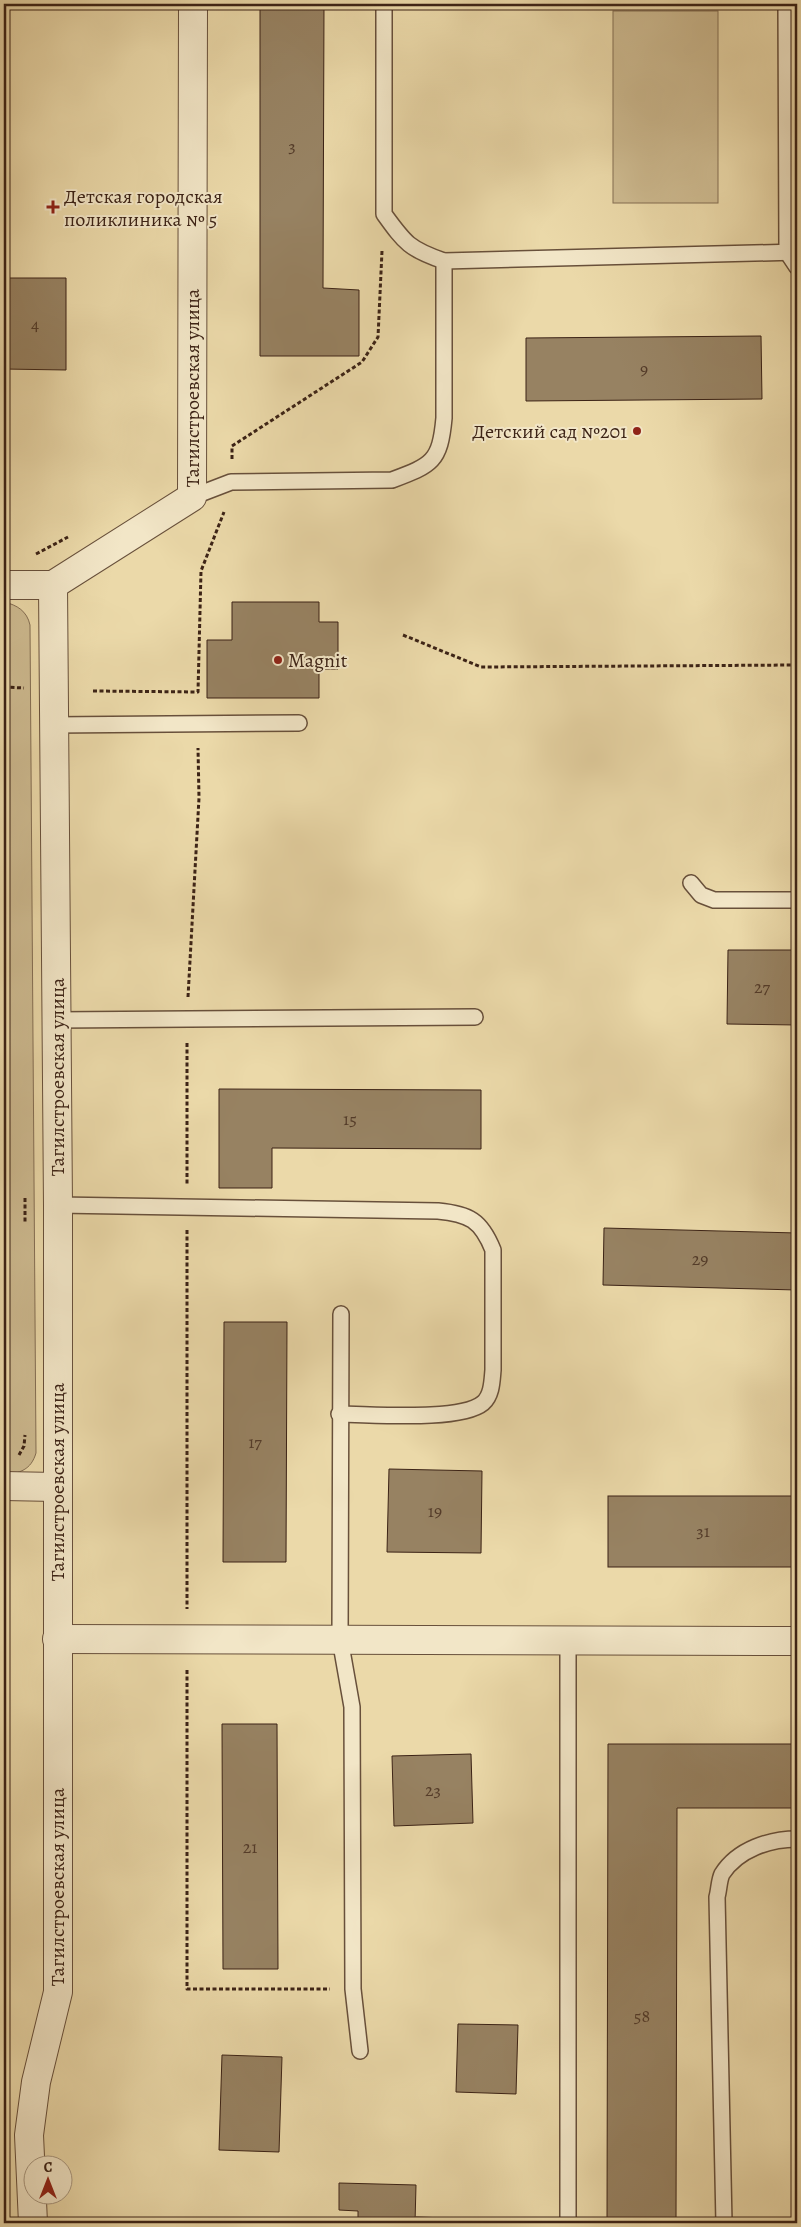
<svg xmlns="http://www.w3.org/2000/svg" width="801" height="2227" font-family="Alegreya,serif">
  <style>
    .green { fill: #cdba90; stroke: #846e53 }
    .building { fill: #978262; stroke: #3c2316 }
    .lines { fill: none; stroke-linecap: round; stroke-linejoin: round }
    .service-casing { stroke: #68503b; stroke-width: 18 }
    .minor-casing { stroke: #68503b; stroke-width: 30 }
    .tertiary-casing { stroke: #68503b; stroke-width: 30 }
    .path { stroke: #3c2316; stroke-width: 3; stroke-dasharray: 4 2.5; stroke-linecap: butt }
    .service { stroke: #f2e6c7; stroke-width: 15 }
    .minor { stroke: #f2e6c7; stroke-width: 28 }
    .tertiary { stroke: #f2e6c7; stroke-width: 28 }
    .poi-dot { fill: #8f2418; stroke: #f2e6c7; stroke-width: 2 }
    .labels { text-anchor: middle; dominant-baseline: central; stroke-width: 4; stroke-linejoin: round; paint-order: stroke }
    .number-label { font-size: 18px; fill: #533b29 }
    .poi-label { font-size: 20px; fill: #3c2316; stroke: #f2e6c7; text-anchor: start }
    .street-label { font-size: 20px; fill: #3c2316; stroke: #f2e6c7 }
  </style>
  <rect width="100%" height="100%" fill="#ebd9a9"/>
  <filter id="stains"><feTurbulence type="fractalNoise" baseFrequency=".004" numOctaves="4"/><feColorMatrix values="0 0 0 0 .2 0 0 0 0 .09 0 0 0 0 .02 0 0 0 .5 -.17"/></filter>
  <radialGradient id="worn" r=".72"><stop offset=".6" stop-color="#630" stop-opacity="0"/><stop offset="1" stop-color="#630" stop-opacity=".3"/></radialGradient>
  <g class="green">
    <rect x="613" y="11" width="105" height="192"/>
    <path d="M4,602C17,605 27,611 30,625L36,1453C31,1470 20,1473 4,1475Z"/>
  </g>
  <g class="building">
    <path d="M260,4H324L323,288L359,290V356H260Z"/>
    <path d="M4,278H66V370L4,369Z"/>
    <path d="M761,336L762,399L526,401V338Z"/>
    <path d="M232,602H319V622H338V669H319V698H207V640H232Z"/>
    <path d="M728,950H797V1025L727,1024Z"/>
    <path d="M219,1089L481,1090V1149L272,1148V1188H219Z"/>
    <path d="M604,1228L797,1233V1290L603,1285Z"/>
    <path d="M224,1322H287L286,1562H223Z"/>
    <path d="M389,1469L482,1471L481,1553L387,1552Z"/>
    <rect x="608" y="1496" width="189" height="71"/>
    <path d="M222,1724H277L278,1969H223Z"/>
    <path d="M608,1744H797V1808H677L676,2223H607Z"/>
    <path d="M471,1754L473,1823L394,1826L392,1756Z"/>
    <path d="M458,2024L518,2025L516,2094L456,2092Z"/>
    <path d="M222,2055L282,2057L279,2152L219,2150Z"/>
    <path d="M339,2183L416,2185L415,2223H358V2211L339,2210Z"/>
    <path d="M416,2217L513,2220V2223H416Z"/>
  </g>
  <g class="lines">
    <defs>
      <g id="service">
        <path d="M384,4V214C405,243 409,249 444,261L797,252"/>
        <path d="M786,4L787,252L797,267"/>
        <path d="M192,497L231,482L392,480C432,465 440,462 444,418V261"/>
        <path d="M53,725L299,723"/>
        <path d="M691,883L701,895L714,900H797"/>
        <path d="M56,1020L475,1017"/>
        <path d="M58,1205L438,1211C469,1214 481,1220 493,1250V1370C492,1381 492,1395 483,1403C460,1422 371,1414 339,1414"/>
        <path d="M341,1314L340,1639L352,1707L353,1989L360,2051"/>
        <path d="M568,1639V2223"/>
        <path d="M724,2223L717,1897C719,1890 719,1880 722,1874C738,1849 770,1839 797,1839"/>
      </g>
      <g id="minor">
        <path d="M4,1486L56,1487"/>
        <path d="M57,1639L797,1641"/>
      </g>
      <g id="tertiary">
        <path d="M4,585H53"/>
        <path d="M53,585L192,497L193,4"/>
        <path d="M33,2223L29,2135L36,2082L58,1992V1205L53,585"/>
      </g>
    </defs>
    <use href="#service" class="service-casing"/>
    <use href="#minor" class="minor-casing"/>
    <use href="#tertiary" class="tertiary-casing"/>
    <g class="path">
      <path d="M232,459V446L362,362L378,337L382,251"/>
      <path d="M36,554L68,537"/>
      <path d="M403,635L481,667L797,665"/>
      <path d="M4,687L24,688"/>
      <path d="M93,691L198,692L201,571L224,512"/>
      <path d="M188,997L199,798L198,748"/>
      <path d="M187,1043V1184"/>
      <path d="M25,1198V1222"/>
      <path d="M187,1230V1609"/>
      <path d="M19,1455L24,1446L25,1435"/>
      <path d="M187,1670V1989H330"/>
      <path d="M4,2017L6,2068"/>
    </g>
    <use href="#service" class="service"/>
    <use href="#minor" class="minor"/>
    <use href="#tertiary" class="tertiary"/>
  </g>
  <g class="poi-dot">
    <path d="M50.5 199.5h5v5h5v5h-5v5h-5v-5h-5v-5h5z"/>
    <circle cx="637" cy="431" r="5"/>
    <circle cx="278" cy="660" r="5"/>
  </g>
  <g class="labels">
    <g class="number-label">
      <text x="292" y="146">3</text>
      <text x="35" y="324">4</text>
      <text x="644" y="369">9</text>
      <text x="762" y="987">27</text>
      <text x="350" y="1119">15</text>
      <text x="700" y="1259">29</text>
      <text x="255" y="1442">17</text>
      <text x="435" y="1511">19</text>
      <text x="703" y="1531">31</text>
      <text x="433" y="1790">23</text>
      <text x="250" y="1847">21</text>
      <text x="642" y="2016">58</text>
    </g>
    <g class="poi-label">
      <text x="64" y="196">Детская городская<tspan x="64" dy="23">поликлиника № 5</tspan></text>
      <text x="627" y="431" text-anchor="end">Детский сад №201</text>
      <text x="288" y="660">Magnit</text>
    </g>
    <g class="street-label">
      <text transform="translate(192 388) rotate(-90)">Тагилстроевская улица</text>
      <text transform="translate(57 1077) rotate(-90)">Тагилстроевская улица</text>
      <text transform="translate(57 1482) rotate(-90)">Тагилстроевская улица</text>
      <text transform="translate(57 1887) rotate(-90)">Тагилстроевская улица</text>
    </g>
  </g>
  <rect width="801" height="2227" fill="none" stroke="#ebd9a9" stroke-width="20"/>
  <rect x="5" y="5" width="791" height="2217" fill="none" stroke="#3c2316" stroke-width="2.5"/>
  <rect x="10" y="10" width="781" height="2207" fill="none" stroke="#3c2316"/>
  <g transform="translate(48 2180)"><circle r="24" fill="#f2e6c7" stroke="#a99880"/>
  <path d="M0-4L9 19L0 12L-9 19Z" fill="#8f2418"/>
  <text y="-8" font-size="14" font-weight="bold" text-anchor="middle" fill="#3c2316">С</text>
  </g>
  <rect width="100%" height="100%" filter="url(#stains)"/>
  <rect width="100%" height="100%" fill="url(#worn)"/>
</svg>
